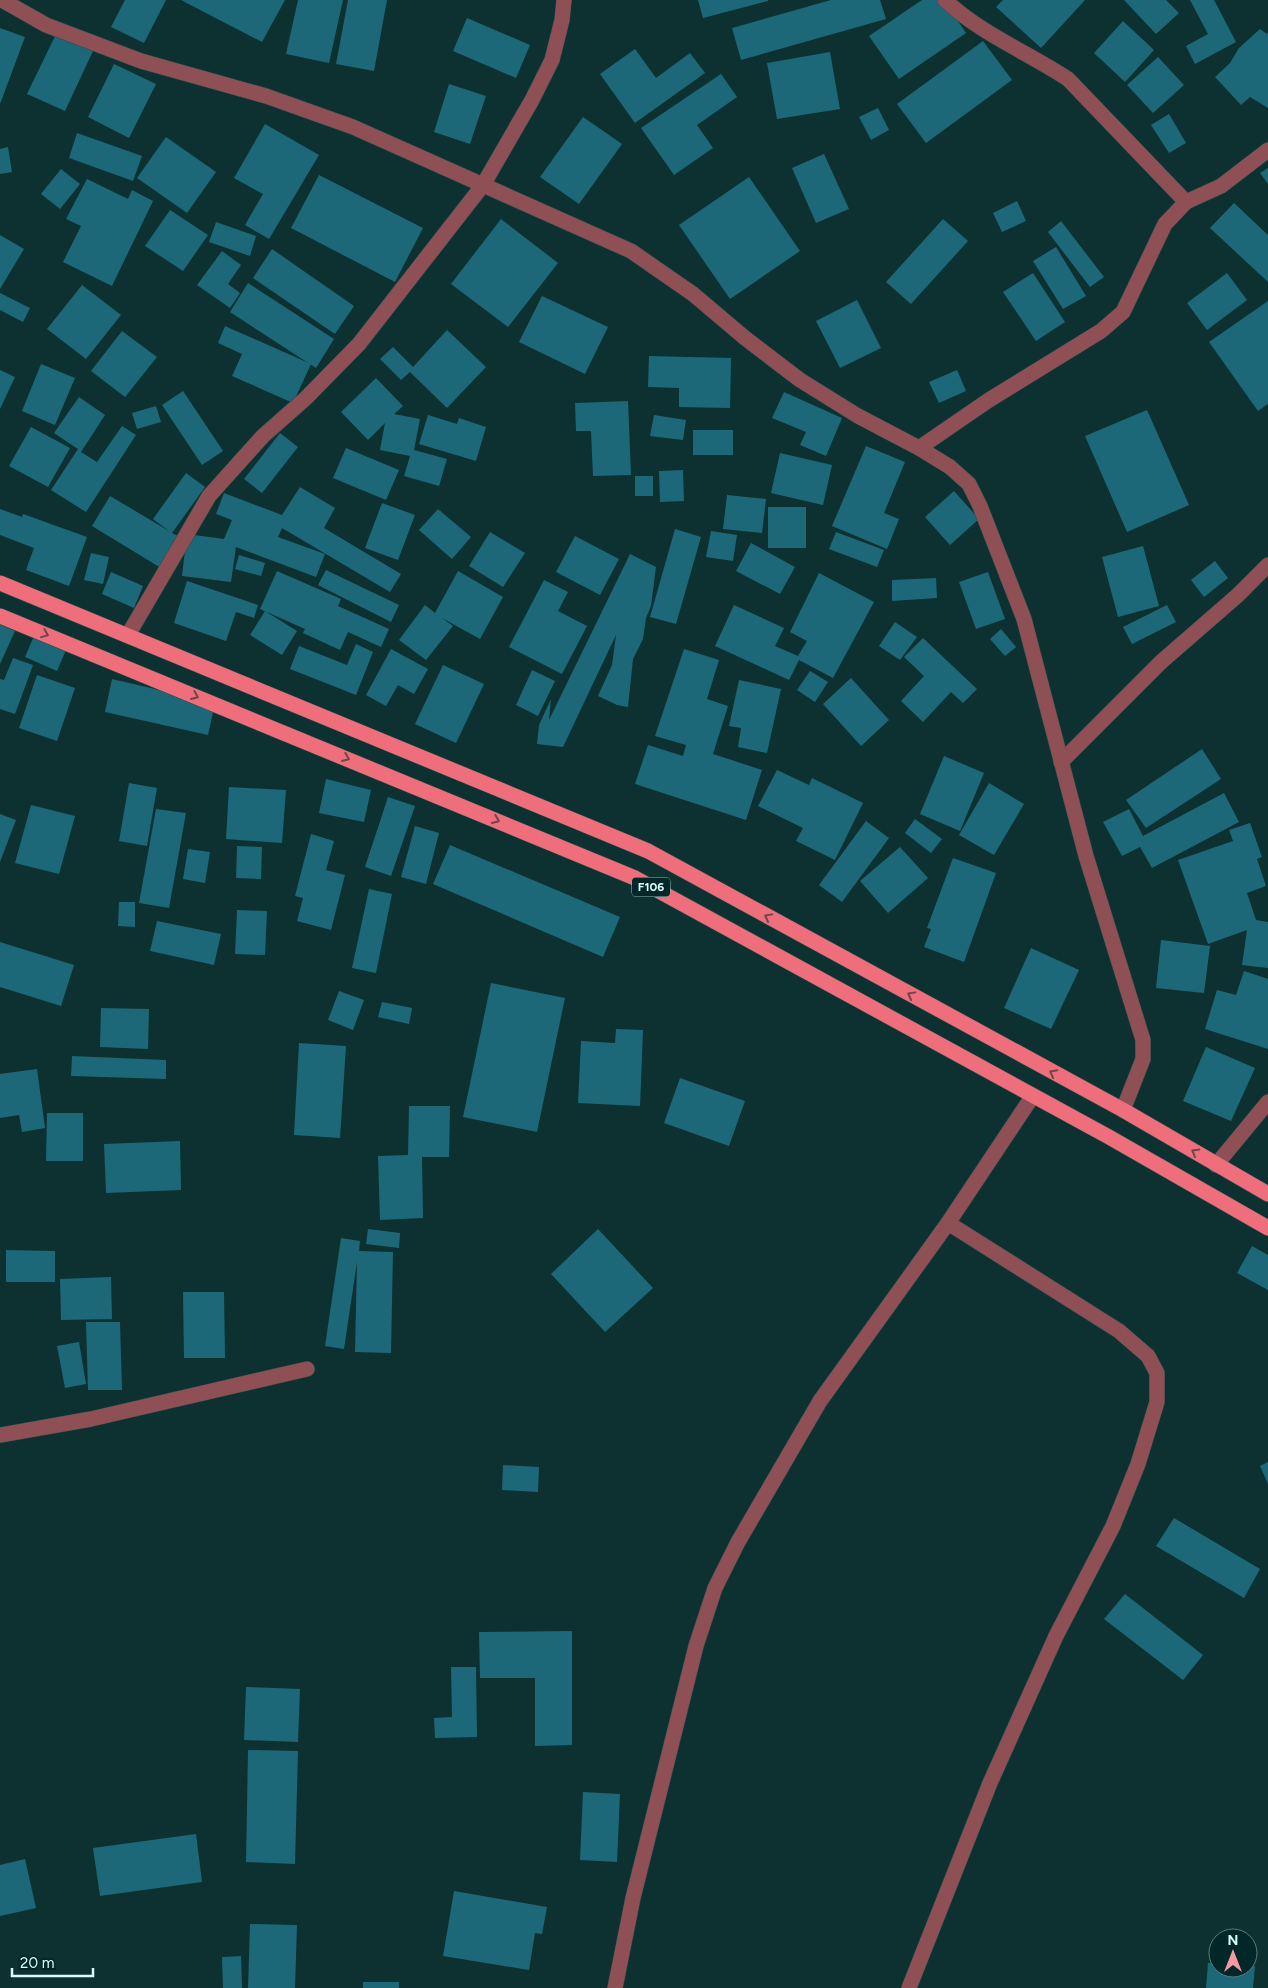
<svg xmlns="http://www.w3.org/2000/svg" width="1268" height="1988" font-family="Figtree,sans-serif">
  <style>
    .building { fill: #1c6879 }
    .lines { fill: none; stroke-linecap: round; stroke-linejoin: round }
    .minor-casing { stroke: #2a4d4d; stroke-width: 16 }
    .major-casing { stroke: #2a4d4d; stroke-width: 16 }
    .minor { stroke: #8e5054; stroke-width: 15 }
    .major { stroke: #ef6e7b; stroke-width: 15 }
    .oneway { stroke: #6d474d }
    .labels { text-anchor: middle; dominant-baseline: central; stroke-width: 4.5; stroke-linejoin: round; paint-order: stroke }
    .shield { fill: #022728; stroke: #9abcbc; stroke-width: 1 }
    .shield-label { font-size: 12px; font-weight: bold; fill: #dbfcfb }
  </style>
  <rect width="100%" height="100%" fill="#0d3131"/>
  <g class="building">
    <path d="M125,0H166L144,43L111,27Z"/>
    <path d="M181,0H285L262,42Z"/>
    <path d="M298,0H343L329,63L286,54Z"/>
    <path d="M348,0H387L374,71L336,64Z"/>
    <path d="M698,0H768V1L703,18Z"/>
    <path d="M831,0H880L886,19L741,60L732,28Z"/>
    <path d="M922,0H944L966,33L899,79L869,36Z"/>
    <path d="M1003,0H1085L1041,48L996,7Z"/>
    <path d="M1124,0H1166L1179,13L1156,34Z"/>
    <path d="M1190,0H1214L1236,42L1195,64L1186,46L1208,34Z"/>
    <path d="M467,18L530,45L516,78L453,51Z"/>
    <path d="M1123,21L1154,50L1125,82L1094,53Z"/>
    <path d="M0,28L25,37L0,104Z"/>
    <path d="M1260,29L1267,34L1268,32V108L1250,97L1241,105L1215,77L1230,63L1239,48Z"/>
    <path d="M56,34L93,51L65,111L27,94Z"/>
    <path d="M983,41L1012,80L926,143L897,104Z"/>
    <path d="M635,49L656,78L690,53L705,73L635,123L600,74Z"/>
    <path d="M830,52L840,109L777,119L767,63Z"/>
    <path d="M1158,57L1184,85L1153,113L1127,85Z"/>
    <path d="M114,64L156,84L129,138L88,117Z"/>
    <path d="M721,74L737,97L697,125L713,148L674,175L641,128Z"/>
    <path d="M449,84L486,96L470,144L434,132Z"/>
    <path d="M878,108L889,130L871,140L859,117Z"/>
    <path d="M1169,114L1186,143L1169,153L1151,125Z"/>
    <path d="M583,117L622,144L579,204L540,177Z"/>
    <path d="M265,124L319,155L269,239L245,225L263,194L234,178Z"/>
    <path d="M77,133L142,156L133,181L69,158Z"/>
    <path d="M166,137L216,172L187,213L137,178Z"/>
    <path d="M8,147L12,172L0,174V149Z"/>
    <path d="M824,154L849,209L816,223L792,168Z"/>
    <path d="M1268,168V184L1260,173Z"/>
    <path d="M61,169L80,184L60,209L41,194Z"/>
    <path d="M319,175L423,228L395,282L291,228Z"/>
    <path d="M749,177L800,251L730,299L679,225Z"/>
    <path d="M87,179L128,199L132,190L153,201L112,286L63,262L81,226L66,219Z"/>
    <path d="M1017,201L1026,221L1002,232L993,213Z"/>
    <path d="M1234,203L1268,235V282L1210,228Z"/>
    <path d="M170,210L208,235L183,271L145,246Z"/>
    <path d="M501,219L558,263L508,327L451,284Z"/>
    <path d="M943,219L968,241L911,304L886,282Z"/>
    <path d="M1061,221L1104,277L1090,287L1048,232Z"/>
    <path d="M216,222L256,236L250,256L209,242Z"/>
    <path d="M0,235L24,249L0,289Z"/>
    <path d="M1056,247L1086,296L1063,309L1033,261Z"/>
    <path d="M272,249L354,306L335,334L253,278Z"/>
    <path d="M222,251L241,265L228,284L240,293L230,308L197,285Z"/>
    <path d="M1033,273L1065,322L1036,341L1003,292Z"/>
    <path d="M1227,273L1247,300L1207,330L1187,303Z"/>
    <path d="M248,283L334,339L316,368L230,312Z"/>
    <path d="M82,285L121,315L86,359L47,329Z"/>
    <path d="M0,293L30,308L23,322L0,310Z"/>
    <path d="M542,296L608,327L585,374L519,342Z"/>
    <path d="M857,300L881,348L840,368L816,321Z"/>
    <path d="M1268,301V404L1258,411L1209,342Z"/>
    <path d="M225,326L311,364L293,403L232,376L242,354L218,343Z"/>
    <path d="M447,330L486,367L447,408L410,372L401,380L380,359L393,347L413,367Z"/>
    <path d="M122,331L157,357L125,397L91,371Z"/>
    <path d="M649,356L731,358L730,408L679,407V388L648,387Z"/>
    <path d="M41,364L75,378L55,425L22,411Z"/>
    <path d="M0,370L15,377L0,409Z"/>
    <path d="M957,370L966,391L939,403L929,382Z"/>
    <path d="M376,378L403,406L394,414L420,419L414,450L447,459L439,486L404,476L410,456L380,450L385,423L368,440L341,412Z"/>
    <path d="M183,391L223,451L202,465L162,405Z"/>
    <path d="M784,392L842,418L826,456L800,445L806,432L772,418Z"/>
    <path d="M79,397L105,415L81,452L97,462L122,426L136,435L86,512L51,490L78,449L54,433Z"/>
    <path d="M628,401L631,475L593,476L591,431H576L575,403Z"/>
    <path d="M156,406L161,422L137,429L132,413Z"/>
    <path d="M1147,410L1189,505L1127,532L1085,436Z"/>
    <path d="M428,415L457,424L459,418L486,427L476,461L419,444Z"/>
    <path d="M654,415L686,420L683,440L650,436Z"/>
    <path d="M31,427L70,448L48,487L9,466Z"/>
    <rect x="693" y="430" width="40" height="25"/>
    <path d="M280,433L298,447L262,493L244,479Z"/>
    <path d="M866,446L905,462L884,513L899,519L887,549L832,526Z"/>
    <path d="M346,448L399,470L386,500L333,478Z"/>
    <path d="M780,453L832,465L823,505L771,493Z"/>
    <path d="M683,470L684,501L660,502L659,471Z"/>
    <path d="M186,473L205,487L172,533L180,537L161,568L92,526L110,496L169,531L153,519Z"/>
    <rect x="635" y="476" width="18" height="20"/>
    <path d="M300,487L335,508L324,528L401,574L390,592L282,528L278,537L325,554L316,577L236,547L231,582L182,576L187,534L224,539L232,520L216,514L224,493L282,515Z"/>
    <path d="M954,491L979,519L950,545L925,517Z"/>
    <path d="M727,495L766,499L762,533L723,529Z"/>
    <path d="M382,503L415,515L398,560L365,548Z"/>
    <rect x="768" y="507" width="38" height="41"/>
    <path d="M0,509L22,517L23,514L87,537L69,586L26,570L34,548L0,535Z"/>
    <path d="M438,509L471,537L452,559L419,530Z"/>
    <path d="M675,529L701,537L676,624L650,617Z"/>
    <path d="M711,531L737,535L733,561L706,557Z"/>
    <path d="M490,532L525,553L503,587L469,566Z"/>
    <path d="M836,532L884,550L877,567L829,549Z"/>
    <path d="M575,536L619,559L600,595L556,572Z"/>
    <path d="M751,543L795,567L780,594L736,571Z"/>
    <path d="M1143,546L1159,606L1118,617L1102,557Z"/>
    <path d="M91,553L109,557L103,584L84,580Z"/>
    <path d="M630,554L656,567L651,606L646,618L643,639L633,659L628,707L617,705L598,696L612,665L616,635L563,747L537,744L539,725L551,699L549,720Z"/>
    <path d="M239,555L265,563L261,576L235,569Z"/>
    <path d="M1215,561L1228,578L1204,597L1191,580Z"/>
    <path d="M326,570L399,605L391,622L318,585Z"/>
    <path d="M277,571L341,599L338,606L389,629L381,647L348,632L340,650L303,633L305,629L260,609Z"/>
    <path d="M458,571L503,597L480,639L442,618L453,626L426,660L399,640L425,605L435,613Z"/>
    <path d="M111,572L143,586L134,608L102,594Z"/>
    <path d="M988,572L1005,619L976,629L959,582Z"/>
    <path d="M819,573L874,602L833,678L799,660L789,680L715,646L734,605L784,628L775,646L798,656L807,641L790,632Z"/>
    <path d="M936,578L937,598L892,601V580Z"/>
    <path d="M544,580L568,592L558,611L587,626L562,674L509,647Z"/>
    <path d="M187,581L258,605L254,618L236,612L226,641L174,623Z"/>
    <path d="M1167,605L1176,622L1132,644L1123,627Z"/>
    <path d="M265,611L297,631L282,655L250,635Z"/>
    <path d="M895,622L917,637L900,660L879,646Z"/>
    <path d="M0,624L15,631L0,664Z"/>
    <path d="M1001,629L1016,647L1005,656L990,639Z"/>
    <path d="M34,636L66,650L57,671L25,657Z"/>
    <path d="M923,638L977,689L963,703L951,692L923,722L901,701L924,676L904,657Z"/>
    <path d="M356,644L373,652L356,695L290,669L299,646L347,665Z"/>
    <path d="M391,649L428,669L414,694L398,685L386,706L366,695Z"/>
    <path d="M684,649L719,660L707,699L728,706L713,754L762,770L746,820L635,784L648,745L683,756L686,745L655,736Z"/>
    <path d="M13,658L33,665L15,714L0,709V679L4,680Z"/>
    <path d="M443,665L484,684L456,743L415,724Z"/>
    <path d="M532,670L555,681L538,716L516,705Z"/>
    <path d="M810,671L828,682L815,702L797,690Z"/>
    <path d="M37,675L75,688L57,741L19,728Z"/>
    <path d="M851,678L889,720L861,746L823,704Z"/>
    <path d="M112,679L215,703L208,735L105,712Z"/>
    <path d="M739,680L781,689L767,753L738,747L741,728L729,726Z"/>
    <path d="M1202,749L1221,779L1146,828L1126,800Z"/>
    <path d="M944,756L984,773L960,831L920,814Z"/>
    <path d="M777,770L809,785L812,778L863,803L835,860L796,841L803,828L758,806Z"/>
    <path d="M326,779L371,790L364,822L319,813Z"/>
    <path d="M129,783L157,788L147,846L119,841Z"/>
    <path d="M989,783L1024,804L994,855L959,835Z"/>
    <path d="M229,787L286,790L282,843L226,839Z"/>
    <path d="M1224,793L1239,822L1152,868L1140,847L1122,856L1103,822L1129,809L1143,836Z"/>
    <path d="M388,797L415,806L391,876L365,867Z"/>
    <path d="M31,805L75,816L59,874L15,863Z"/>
    <path d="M156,809L186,813L169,908L139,903Z"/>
    <path d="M0,814L16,820L0,862Z"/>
    <path d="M915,819L942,839L931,853L905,833Z"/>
    <path d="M866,821L889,838L842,902L819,885Z"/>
    <path d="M1250,823L1262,857L1257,859L1266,886L1247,893L1256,920L1268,922V968L1242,965L1247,930L1208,944L1178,860L1233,841L1229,830Z"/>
    <path d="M415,826L439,833L426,884L401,877Z"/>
    <path d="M311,834L334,841L326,870L345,875L331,930L297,921L303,898L295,896Z"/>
    <path d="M450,845L620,917L603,957L433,884Z"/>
    <path d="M237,846L262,847L261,879L236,878Z"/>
    <path d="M900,847L928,878L888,913L860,881Z"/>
    <path d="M188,849L210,852L205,883L183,879Z"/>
    <path d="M953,858L996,873L964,962L924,947L931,929L927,928Z"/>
    <path d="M369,889L392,894L376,973L352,968Z"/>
    <path d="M119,902H135V927L118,926Z"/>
    <path d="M237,910L267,911L265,955L235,954Z"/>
    <path d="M157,921L221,934L214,965L150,951Z"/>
    <path d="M1161,940L1210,946L1204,993L1156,988Z"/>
    <path d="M0,942L74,965L61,1006L0,987Z"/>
    <path d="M1031,948L1079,970L1051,1029L1004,1008Z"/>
    <path d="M1244,971L1268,979V1049L1205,1029L1217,990L1236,995Z"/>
    <path d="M491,983L565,998L537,1132L463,1117Z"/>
    <path d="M339,991L364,1000L353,1030L328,1020Z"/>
    <path d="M382,1002L412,1008L409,1024L378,1017Z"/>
    <path d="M101,1008L149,1009L148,1049L100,1047Z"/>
    <path d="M616,1029L643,1030L640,1106L578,1103L581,1041L615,1043Z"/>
    <path d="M299,1043L346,1046L340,1138L294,1135Z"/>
    <path d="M1206,1047L1255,1068L1231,1121L1183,1101Z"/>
    <path d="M72,1056L166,1060V1079L71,1076Z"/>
    <path d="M37,1069L45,1128L22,1132L19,1115L0,1118V1074Z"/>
    <path d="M680,1078L745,1101L729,1146L664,1123Z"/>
    <path d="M409,1106H450L449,1157H422L423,1218L380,1220L378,1156L408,1155Z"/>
    <path d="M47,1113H83V1161H46Z"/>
    <path d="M180,1141L181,1190L106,1193L104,1144Z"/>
    <path d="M368,1229L400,1233L399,1248L366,1244Z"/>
    <path d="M598,1229L653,1288L605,1332L551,1274Z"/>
    <path d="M341,1238L360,1241L359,1251L393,1252L391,1353L355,1352L357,1262L344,1349L325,1346Z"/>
    <path d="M1252,1246L1268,1255V1290L1237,1273Z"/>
    <path d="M6,1250L55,1251V1282H6Z"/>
    <path d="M111,1277L112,1319L61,1320L60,1279Z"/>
    <path d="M183,1292H224L225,1358H184Z"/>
    <path d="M86,1322H120L122,1390H88Z"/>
    <path d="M79,1342L86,1384L65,1388L57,1346Z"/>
    <path d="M1268,1462V1484L1260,1466Z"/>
    <path d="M503,1465L539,1467L538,1492L502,1490Z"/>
    <path d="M1174,1518L1260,1569L1244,1598L1156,1546Z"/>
    <path d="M1125,1594L1203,1655L1183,1680L1104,1619Z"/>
    <path d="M572,1631V1745L535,1746V1678H480L479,1632Z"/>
    <path d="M451,1667H476L477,1737L435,1738L434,1718L452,1717Z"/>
    <path d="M246,1687L300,1689L298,1742L244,1740Z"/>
    <path d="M248,1750L298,1751L295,1864L246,1862Z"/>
    <path d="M583,1792L620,1794L617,1862L580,1860Z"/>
    <path d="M196,1834L202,1882L100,1896L93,1848Z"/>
    <path d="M25,1859L36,1908L0,1916V1865Z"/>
    <path d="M454,1891L547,1907L542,1934L535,1933L529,1970L443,1956Z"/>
    <path d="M250,1924L297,1925L295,1988H248Z"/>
    <path d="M241,1956L242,1988H223L222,1957Z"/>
    <path d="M1208,1963H1218V1968H1248V1965L1255,1966L1253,1988H1206Z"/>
    <rect x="363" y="1982" width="36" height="6"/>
  </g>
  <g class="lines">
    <defs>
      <g id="minor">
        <path d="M2,0L46,25L141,61L266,96L353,127L631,251L693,294L745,338L800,380L858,416L919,448L950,467L969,484L980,506L1024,619L1086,856L1143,1040V1059L1123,1110"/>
        <path d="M945,0C981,34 1027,52 1068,79L1186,202"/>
        <path d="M919,448L989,400L1101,331L1123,312L1165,224L1186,202L1221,186L1268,150"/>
        <path d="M128,635L209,496L263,436L306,398L359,344L483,185L532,100L552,60L562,20L564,0"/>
        <path d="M1061,762L1161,662L1238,595L1268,565"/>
        <path d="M1216,1165L1268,1102"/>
        <path d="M0,1435L91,1419L307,1369"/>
        <path d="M615,1988L633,1898L696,1646L715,1588L738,1542L820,1401L948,1223L1032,1097"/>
        <path d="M909,1988L990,1783L1056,1636L1113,1526L1138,1464L1157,1402V1373L1148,1356L1119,1331L948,1223"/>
      </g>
      <g id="major">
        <path d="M0,583L648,851L1123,1110L1268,1194"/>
        <path d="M0,616L635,878L1109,1137L1268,1228"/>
      </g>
    </defs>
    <use href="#minor" class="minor-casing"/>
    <use href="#major" class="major-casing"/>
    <use href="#minor" class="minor"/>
    <use href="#major" class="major"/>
  </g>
  <defs><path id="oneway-chevron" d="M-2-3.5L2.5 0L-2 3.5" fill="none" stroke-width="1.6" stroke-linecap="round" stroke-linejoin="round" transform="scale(1.25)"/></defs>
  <g class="oneway">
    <use href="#oneway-chevron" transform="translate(45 634) rotate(22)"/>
    <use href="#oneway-chevron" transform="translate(195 696) rotate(23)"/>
    <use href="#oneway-chevron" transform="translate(346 758) rotate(23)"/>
    <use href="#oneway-chevron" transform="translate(496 820) rotate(23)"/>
    <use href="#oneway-chevron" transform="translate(768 917) rotate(-151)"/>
    <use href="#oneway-chevron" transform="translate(911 995) rotate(-151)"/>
    <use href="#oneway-chevron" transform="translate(1053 1073) rotate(-152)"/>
    <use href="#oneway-chevron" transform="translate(1195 1152) rotate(-150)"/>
  </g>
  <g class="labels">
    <rect class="shield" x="632" y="877.5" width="38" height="19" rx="4"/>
    <g class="shield-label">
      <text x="651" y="887">F106</text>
    </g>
  </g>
  <g transform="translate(1233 1953)"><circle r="24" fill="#022728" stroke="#597c7c"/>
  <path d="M0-4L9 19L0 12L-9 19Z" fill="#f49aa0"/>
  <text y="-8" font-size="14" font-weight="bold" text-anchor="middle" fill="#dbfcfb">N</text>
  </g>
  <path d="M12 1968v8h81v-8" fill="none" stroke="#dbfcfb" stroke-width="2.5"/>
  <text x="20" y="1968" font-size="15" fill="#dbfcfb" stroke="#022728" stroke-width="4" paint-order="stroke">20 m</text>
</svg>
